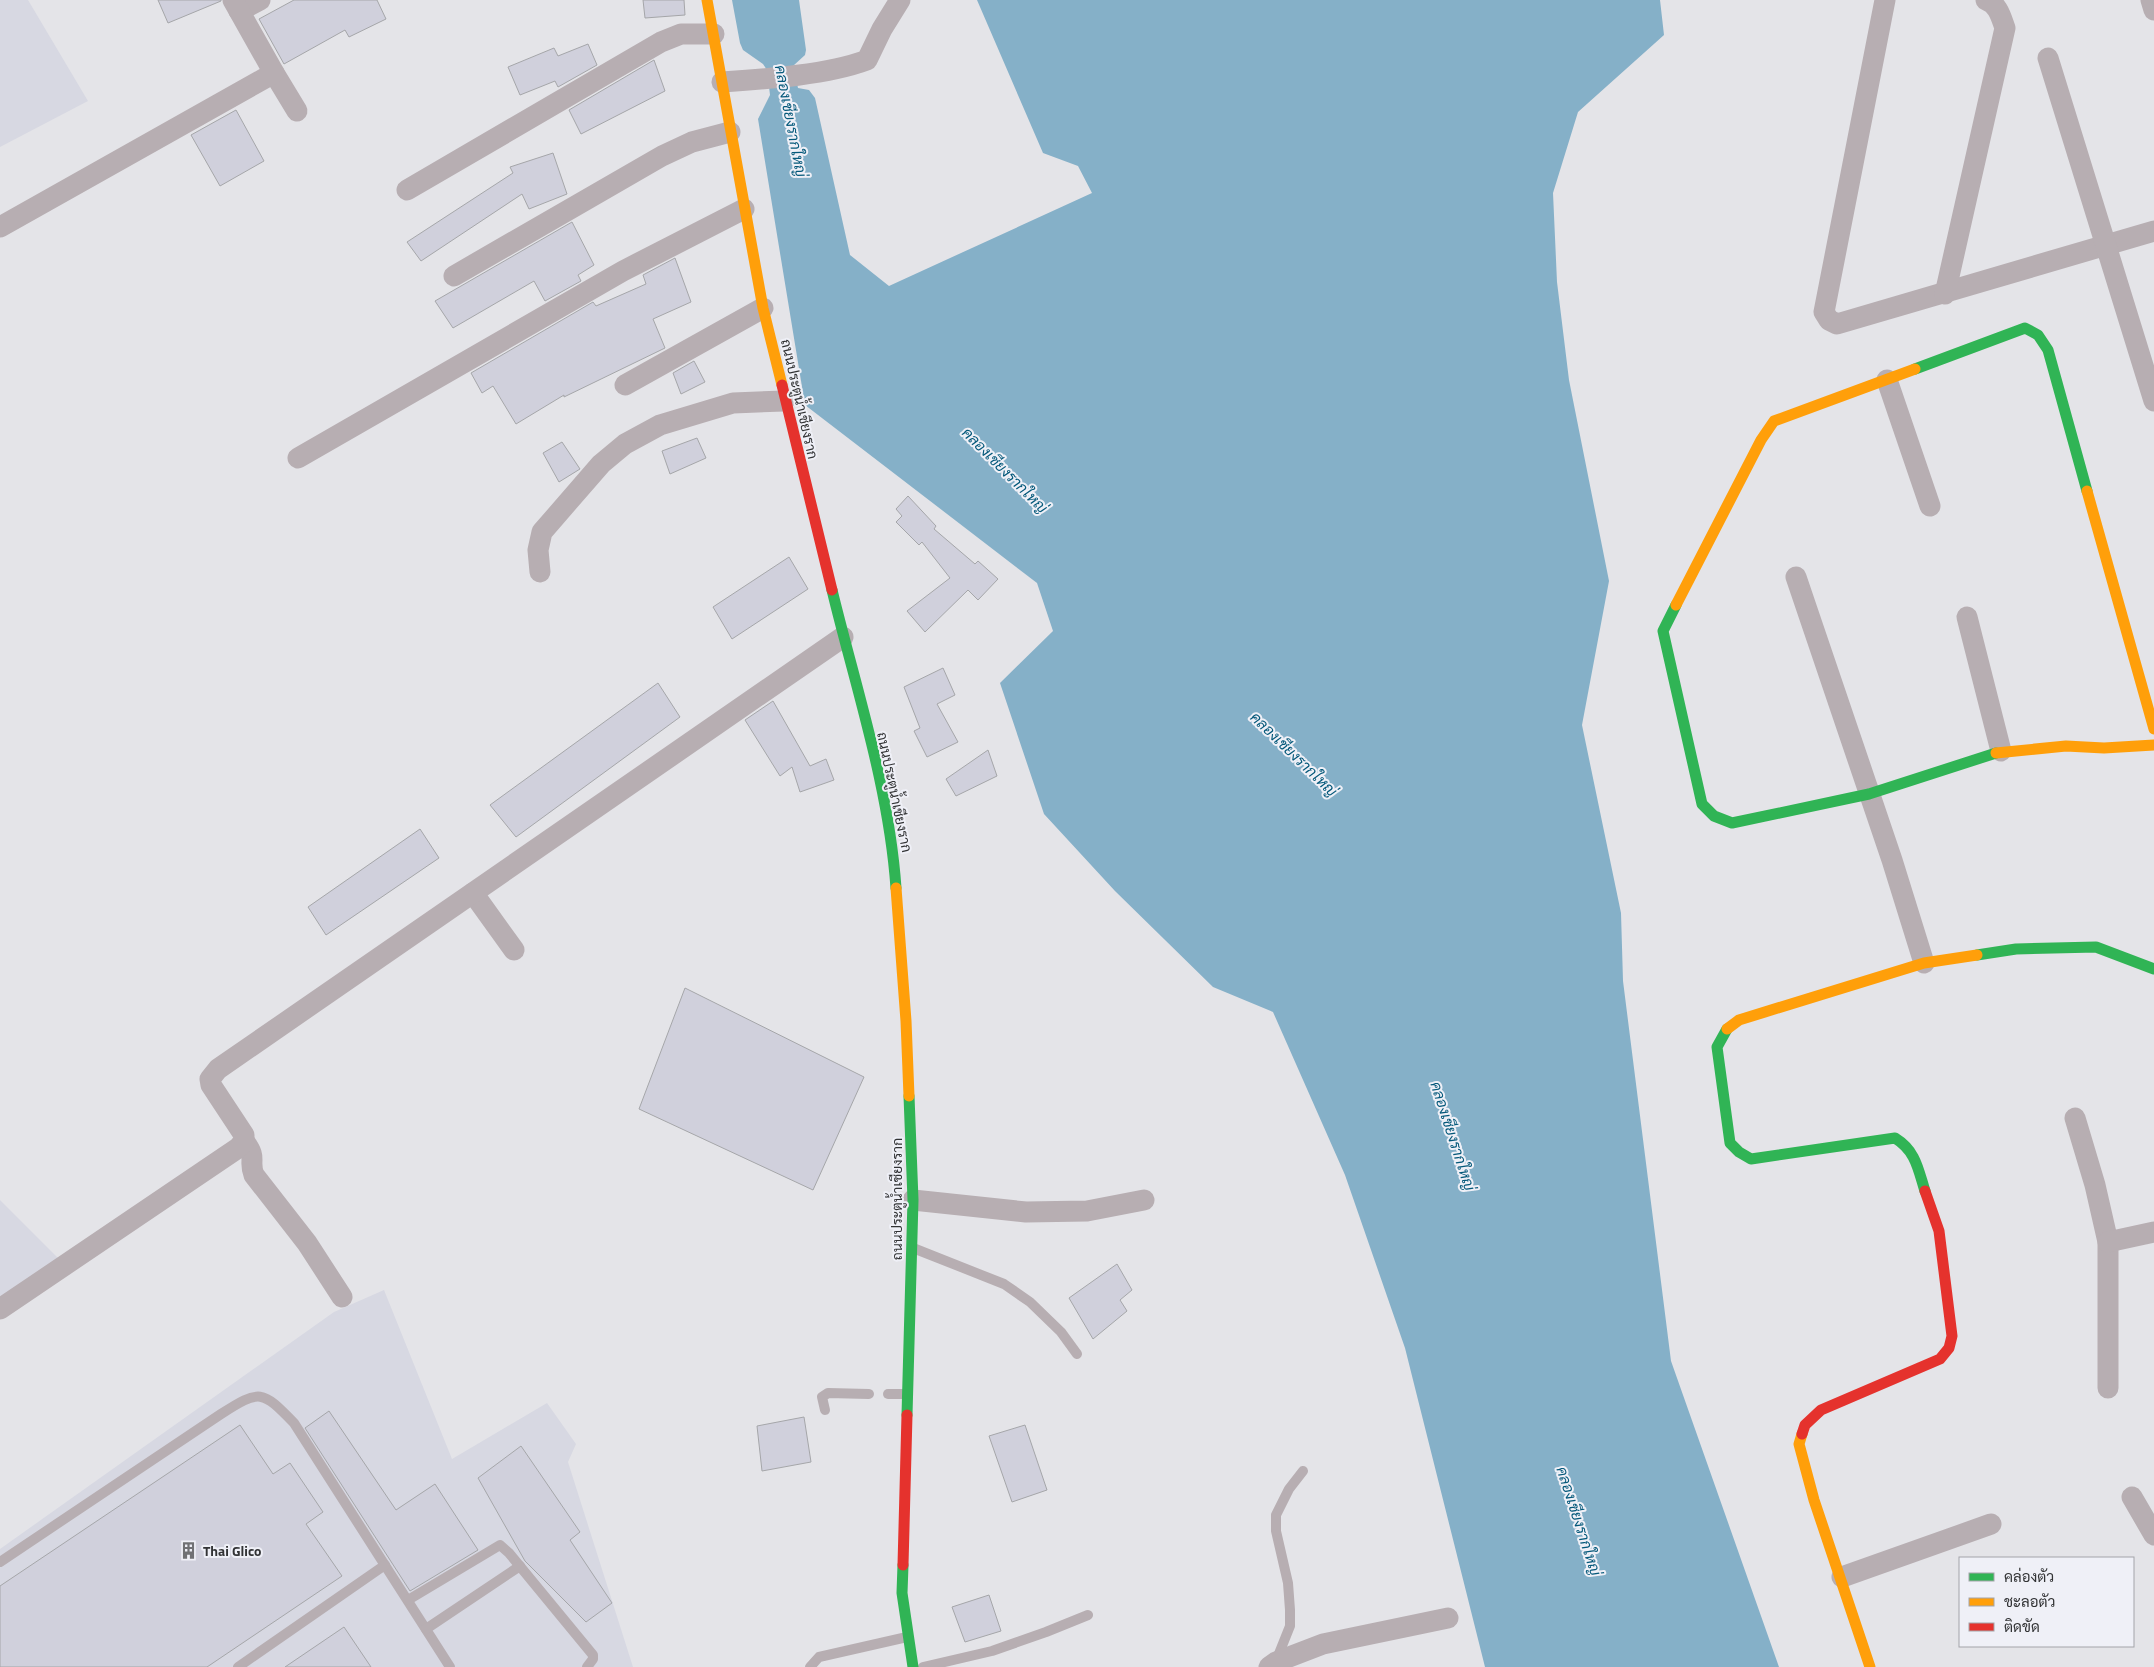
<svg xmlns="http://www.w3.org/2000/svg" width="2154" height="1667" font-family="'Titillium Web',Sarabun,sans-serif">
  <style>
    .built { fill: #d7d8e2 }
    .water { fill: #85b0c8 }
    .building { fill: #d0d0dc; stroke: #a5a6a9 }
    .lines { fill: none; stroke-linecap: round; stroke-linejoin: round }
    .lane { stroke: #b7aeb2; stroke-width: 10 }
    .street { stroke: #b7aeb2; stroke-width: 21 }
    .fast { stroke: #30b455; stroke-width: 11 }
    .slow { stroke: #ff9f0a; stroke-width: 11 }
    .jam { stroke: #e5322d; stroke-width: 11 }
    .labels { text-anchor: middle; dominant-baseline: central; stroke-width: 4; stroke-linejoin: round; paint-order: stroke }
    .street-label { font-size: 14px; fill: #323335; stroke: #eff0f7 }
    .poi-label { font-size: 14px; font-weight: bold; fill: #323335; stroke: #eff0f7; text-anchor: start }
    .water-label { font-size: 15px; font-style: italic; fill: #04587a; stroke: #eff0f7 }
  </style>
  <rect width="100%" height="100%" fill="#e4e4e8"/>
  <g class="built">
    <path d="M0,0H28L88,101L0,147Z"/>
    <path d="M0,1200L68,1268L0,1316Z"/>
    <path d="M384,1290L452,1459L547,1403L576,1444L568,1462L633,1667H0V1549L334,1312Z"/>
  </g>
  <path class="water" d="M732,0H799L806,50L805,55L793,66L798,88L809,90L815,98L850,255L889,286L1092,193L1078,166L1043,153L977,0H1660L1664,35L1578,112L1553,193L1557,282L1569,380L1609,581L1582,725L1621,913L1623,981L1671,1361L1779,1667H1485L1405,1348L1345,1175L1273,1012L1213,987L1115,891L1044,814L1000,683L1053,631L1037,583L805,405L758,119L770,95L767,70L763,64L743,50L740,43Z"/>
  <g class="building">
    <path d="M158,0H221V1L168,23Z"/>
    <path d="M294,0H377L386,19L349,37L345,30L284,64L259,19Z"/>
    <path d="M643,0H684L685,15L645,18Z"/>
    <path d="M588,44L597,65L558,87L555,81L520,95L508,67L554,48L558,56Z"/>
    <path d="M654,60L665,91L581,134L569,110Z"/>
    <path d="M236,110L264,161L220,186L191,135Z"/>
    <path d="M553,153L567,194L529,209L522,194L421,261L407,242L513,173L510,167Z"/>
    <path d="M572,222L594,265L578,275L581,281L545,301L534,281L453,328L435,301Z"/>
    <path d="M675,258L691,302L653,319L665,348L564,397V395L516,424L493,386L482,393L471,373L593,302L596,306L646,284L643,275Z"/>
    <path d="M694,361L705,382L681,394L673,373Z"/>
    <path d="M697,438L706,458L670,474L662,451Z"/>
    <path d="M562,442L580,469L559,482L543,453Z"/>
    <path d="M908,496L936,526L934,529L975,564L978,561L998,579L978,600L968,590L925,632L907,611L950,578L922,542L919,545L896,522L902,516L896,509Z"/>
    <path d="M789,557L808,589L732,639L713,607Z"/>
    <path d="M943,668L955,695L937,704L958,742L927,757L914,731L920,728L904,687Z"/>
    <path d="M658,683L680,717L516,837L490,805Z"/>
    <path d="M773,701L810,766L826,759L834,780L800,792L792,767L780,776L745,720Z"/>
    <path d="M988,750L997,776L956,796L946,779Z"/>
    <path d="M420,829L439,858L326,935L308,907Z"/>
    <path d="M685,988L864,1077L813,1190L639,1109Z"/>
    <path d="M1117,1264L1132,1290L1120,1300L1127,1311L1093,1339L1069,1298Z"/>
    <path d="M329,1411L396,1510L435,1484L478,1550L410,1591L305,1428Z"/>
    <path d="M804,1417L811,1462L762,1471L757,1426Z"/>
    <path d="M240,1425L273,1474L290,1463L323,1512L306,1524L342,1576L207,1667H0V1586Z"/>
    <path d="M1025,1425L1047,1490L1012,1502L989,1436Z"/>
    <path d="M521,1446L580,1532L570,1540L612,1603L586,1622L525,1561L478,1478Z"/>
    <path d="M989,1595L1001,1631L965,1642L952,1607Z"/>
    <path d="M344,1627L371,1667H285Z"/>
  </g>
  <g class="lines">
    <g class="lane">
      <path d="M913,1248L1004,1284L1030,1302L1061,1332L1077,1354"/>
      <path d="M888,1394H906"/>
      <path d="M825,1410L822,1397L828,1393L869,1394"/>
      <path d="M0,1562L221,1414C260,1389 262,1390 294,1423L450,1667"/>
      <path d="M408,1600L500,1545L509,1553L593,1655V1659L587,1667"/>
      <path d="M426,1629L520,1566"/>
      <path d="M1276,1661L1290,1626V1610L1288,1583L1276,1531V1515L1289,1489L1303,1471"/>
      <path d="M238,1667L385,1565"/>
      <path d="M810,1667L819,1657L907,1637"/>
      <path d="M923,1667L992,1651L1046,1632L1088,1615"/>
    </g>
    <g class="street">
      <path d="M1885,0L1824,312L1829,320L1837,324L2154,231"/>
      <path d="M2151,0L2154,10"/>
      <path d="M239,11L260,0"/>
      <path d="M2048,58L2154,401"/>
      <path d="M274,73L297,111"/>
      <path d="M722,82C765,79 827,75 867,60L882,29L900,0"/>
      <path d="M407,190L661,42L681,34H714"/>
      <path d="M0,227L274,73L233,0"/>
      <path d="M454,276L662,156L692,142L730,132"/>
      <path d="M1945,294L2005,28C2001,17 1998,4 1986,0"/>
      <path d="M1887,380L1930,506"/>
      <path d="M625,385L763,308"/>
      <path d="M298,458L623,271L744,209"/>
      <path d="M540,572L538,550L542,532L601,464L625,444L660,425L733,403L784,401"/>
      <path d="M1796,577L1892,860L1924,963"/>
      <path d="M1967,617L2001,751"/>
      <path d="M473,893L514,950"/>
      <path d="M2075,1118L2095,1185L2108,1242V1388"/>
      <path d="M244,1141C258,1159 248,1160 254,1175L307,1243L342,1297"/>
      <path d="M913,1200L1026,1212L1087,1211L1144,1200"/>
      <path d="M2108,1242L2154,1232"/>
      <path d="M0,1309L238,1148L244,1141V1135L211,1085L210,1079L218,1069L843,637"/>
      <path d="M2132,1497L2154,1535"/>
      <path d="M1842,1577L1991,1524"/>
      <path d="M1269,1667L1276,1662L1323,1644L1448,1618"/>
    </g>
    <g class="fast">
      <path d="M1915,369L2025,328L2038,335L2048,350L2087,491"/>
      <path d="M832,590C856,689 889,787 896,888"/>
      <path d="M1676,605L1663,631L1702,804L1714,816L1732,823L1869,794L1996,753"/>
      <path d="M1977,955L2016,949L2096,947L2154,969"/>
      <path d="M1727,1029L1717,1047L1730,1143L1739,1152L1751,1159L1895,1138C1916,1151 1918,1169 1925,1191"/>
      <path d="M907,1415L913,1200L909,1096"/>
      <path d="M903,1565L902,1593L913,1667"/>
    </g>
    <g class="slow">
      <path d="M707,0L763,308L782,385"/>
      <path d="M2087,491L2154,729"/>
      <path d="M1676,605L1761,440L1774,421L1915,369"/>
      <path d="M1996,753L2066,746L2104,748L2154,745"/>
      <path d="M896,888L906,1021L909,1096"/>
      <path d="M1727,1029L1739,1020L1924,963L1977,955"/>
      <path d="M1802,1434L1799,1444L1814,1500L1870,1667"/>
    </g>
    <g class="jam">
      <path d="M782,385L832,590"/>
      <path d="M1802,1434L1805,1425L1821,1410L1940,1359L1949,1348L1952,1336L1939,1231L1925,1191"/>
      <path d="M903,1565L907,1415"/>
    </g>
  </g>
  <defs>
    <symbol id="building-bare" viewBox="-9 -9 18 18"><path d="M-4-6H4V6H1V3H-1V6H-4ZM-2.5-4.3h1.7v1.8h-1.7ZM.8-4.3h1.7v1.8H.8ZM-2.5-1h1.7V.8h-1.7ZM.8-1h1.7V.8H.8Z" fill="#707174" stroke="#eff0f7" stroke-width="2.5" paint-order="stroke"/></symbol>
  </defs>
  <g fill-rule="evenodd">
    <use href="#building-bare" x="176" y="1538" width="25" height="25"/>
  </g>
  <g class="labels">
    <g class="street-label">
      <text transform="translate(800 399) rotate(77)">ถนนประตูน้ำเชียงราก</text>
      <text transform="translate(895 792) rotate(78)">ถนนประตูน้ำเชียงราก</text>
      <text transform="translate(896 1199) rotate(-90)">ถนนประตูน้ำเชียงราก</text>
    </g>
    <g class="poi-label">
      <text x="203" y="1550">Thai Glico</text>
    </g>
    <g class="water-label">
      <text transform="translate(791 121) rotate(79)">คลองเชียงรากใหญ่</text>
      <text transform="translate(1005 470) rotate(45)">คลองเชียงรากใหญ่</text>
      <text transform="translate(1294 754) rotate(44)">คลองเชียงรากใหญ่</text>
      <text transform="translate(1453 1136) rotate(72)">คลองเชียงรากใหญ่</text>
      <text transform="translate(1579 1521) rotate(72)">คลองเชียงรากใหญ่</text>
    </g>
  </g>
  <rect x="1959" y="1557" width="175" height="90" fill="#eff0f7" stroke="#a3a4a9"/>
  <rect x="1969" y="1573" width="25" height="8" fill="#30b455" stroke="#a3a4a9"/>
  <text x="2004" y="1582" font-size="15" fill="#323335">คล่องตัว</text>
  <rect x="1969" y="1598" width="25" height="8" fill="#ff9f0a" stroke="#a3a4a9"/>
  <text x="2004" y="1607" font-size="15" fill="#323335">ชะลอตัว</text>
  <rect x="1969" y="1623" width="25" height="8" fill="#e5322d" stroke="#a3a4a9"/>
  <text x="2004" y="1632" font-size="15" fill="#323335">ติดขัด</text>
</svg>
